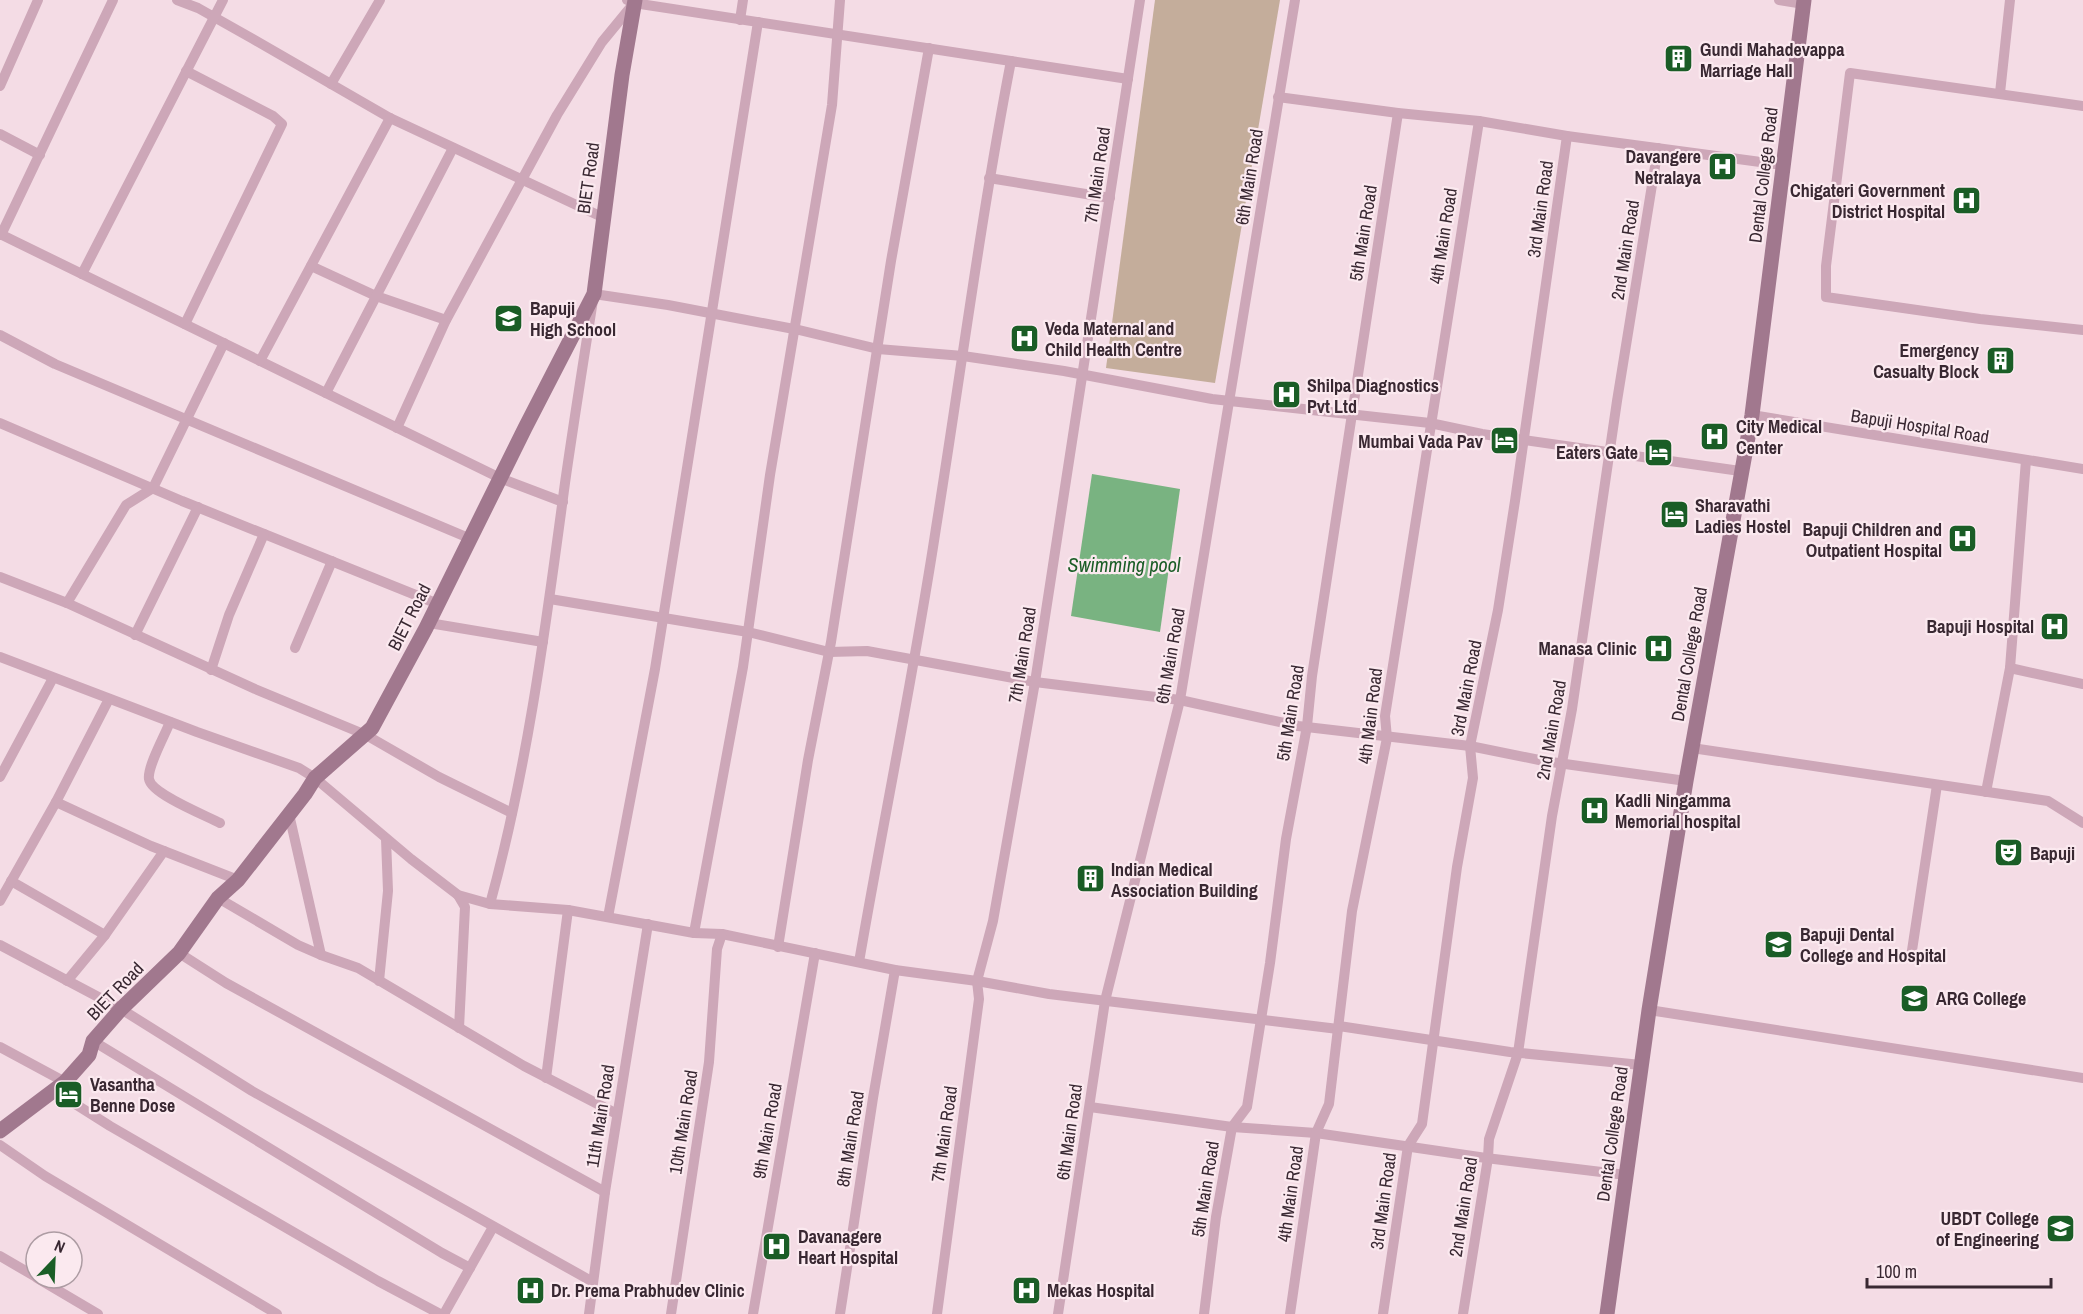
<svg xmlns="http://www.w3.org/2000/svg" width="2083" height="1314" font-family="'Archivo Narrow',sans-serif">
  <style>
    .green { fill: #c4ad9b }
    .water { fill: #79b381 }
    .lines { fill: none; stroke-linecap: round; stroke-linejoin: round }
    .street { stroke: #cda7b8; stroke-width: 10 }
    .secondary { stroke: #a1788e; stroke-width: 15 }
    .labels { text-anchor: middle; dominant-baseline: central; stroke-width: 4.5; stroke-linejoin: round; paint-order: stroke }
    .poi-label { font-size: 18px; font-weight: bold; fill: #392832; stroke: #fbe9ef; text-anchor: start }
    .street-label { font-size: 18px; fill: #392832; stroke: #fbe9ef }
    .water-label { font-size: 20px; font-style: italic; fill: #1a5d26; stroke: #fbe9ef }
  </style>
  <rect width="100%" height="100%" fill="#f4dce5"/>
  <path class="green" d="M1155,0H1280L1215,383L1106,368Z"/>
  <path class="water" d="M1092,474L1180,489L1160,632L1071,616Z"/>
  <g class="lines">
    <g class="street">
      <path d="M177,0L198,8L253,39L390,118L602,217"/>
      <path d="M627,0L634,3L1128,79"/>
      <path d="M1779,0L1804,4"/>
      <path d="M740,20L743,0"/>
      <path d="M331,84L380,0"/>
      <path d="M0,86L38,0"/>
      <path d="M2000,93L2010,0"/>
      <path d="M1278,97L1398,113L1479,121L1567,136L1783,165"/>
      <path d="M2083,106L1850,73L1826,266V297L1980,319L2083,330"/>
      <path d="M0,134L40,155"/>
      <path d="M989,178L1110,198"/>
      <path d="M0,234L500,478L563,502"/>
      <path d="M1,235L113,0"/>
      <path d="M311,266L376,296L446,320"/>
      <path d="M82,274L223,0"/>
      <path d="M185,324L282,124L273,116L186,71"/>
      <path d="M0,335L55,364L471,539"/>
      <path d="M260,361L390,118"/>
      <path d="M326,393L453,148"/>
      <path d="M1752,415L2083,469"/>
      <path d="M0,423L182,501L438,604"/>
      <path d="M397,428L446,320L557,115L602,42L634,3"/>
      <path d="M0,577L67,603L255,689L366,735L439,777L512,813"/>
      <path d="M550,599L748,632L829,652L867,651L1035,682L1180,700L1298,726L1470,746L1544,761L1686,781"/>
      <path d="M67,603L126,505L153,488L224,343"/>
      <path d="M429,623L543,642"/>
      <path d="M135,635L198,507"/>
      <path d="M295,648L332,561"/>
      <path d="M0,657L197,732L299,768L315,778L411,859L458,895L490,904L568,910L694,933L722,934L895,970L977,981L1049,994L1338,1029L1339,1026L1510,1052L1641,1065"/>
      <path d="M2010,668L2083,684"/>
      <path d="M211,670L229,615L264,534"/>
      <path d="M109,699L56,802L151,846L238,880"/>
      <path d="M170,722C165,735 147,767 149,779C151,794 207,816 220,823"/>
      <path d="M1692,748L2048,801L2083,823"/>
      <path d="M0,777L53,678"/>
      <path d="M1986,792L2010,668L2026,460"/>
      <path d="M289,814L321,955"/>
      <path d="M11,881L105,935"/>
      <path d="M458,895L465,907L459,1028"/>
      <path d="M218,898L298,945L321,955L358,968L524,1066L617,1114"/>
      <path d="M0,901L56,802"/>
      <path d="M490,904C528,766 546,624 565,483C574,420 584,357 594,294L668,305L799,330L878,349L963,356L1064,371L1212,399L1430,423L1482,434L1740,471"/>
      <path d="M608,917L655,669L758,22"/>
      <path d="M694,933L743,667L770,475L832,105L840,0"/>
      <path d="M0,945L121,1009L252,1091L593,1282"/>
      <path d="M778,947L808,760L831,642L891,261L929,48"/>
      <path d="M179,953L226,983L605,1192"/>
      <path d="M1911,957L1937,785"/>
      <path d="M859,962C884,817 914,673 936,528C961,372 981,216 1011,61"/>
      <path d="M67,981L105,935L164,851"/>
      <path d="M379,981L388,891L386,839"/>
      <path d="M1649,1010L2083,1078"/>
      <path d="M93,1041L442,1253L470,1268"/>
      <path d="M0,1047L65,1082"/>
      <path d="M546,1078L568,910"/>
      <path d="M53,1090L110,1126L378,1281L440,1314"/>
      <path d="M1090,1107L1232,1127L1316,1133L1486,1158L1626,1175"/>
      <path d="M0,1145L45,1176L277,1314"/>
      <path d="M0,1256L36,1277"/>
      <path d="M37,1278L98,1314"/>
      <path d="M444,1314L493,1227"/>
      <path d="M589,1314L605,1192L648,924"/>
      <path d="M671,1314L709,1062L717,949L722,934"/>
      <path d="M753,1314L815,953"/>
      <path d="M840,1314L873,1098L895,970"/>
      <path d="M937,1314L979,999L977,981L993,921L1035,682L1140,0"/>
      <path d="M1058,1314L1105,1001L1180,700L1295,0"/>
      <path d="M1204,1314L1216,1217L1232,1127L1247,1107L1270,963L1286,839L1307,726L1312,676L1398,113"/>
      <path d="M1290,1314L1316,1133L1329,1104L1352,911L1387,738L1385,716L1479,121"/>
      <path d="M1383,1314L1408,1146L1422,1124L1457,867L1473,778L1470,746L1498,610L1515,501L1567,136"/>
      <path d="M1463,1314L1488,1158L1489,1139L1518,1053L1552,816L1572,709L1617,401L1658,148"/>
    </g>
    <g class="secondary">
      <path d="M0,1131L65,1082L89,1055L93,1041L121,1009L179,953L218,898L238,880L305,794L315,778L372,728L426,628L525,428L594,294L622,75L635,0"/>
      <path d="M1607,1314L1649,1010L1686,781L1752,415L1804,0"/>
    </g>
  </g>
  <defs>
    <symbol id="building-square" viewBox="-11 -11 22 22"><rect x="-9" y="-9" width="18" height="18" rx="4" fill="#1a5d26" stroke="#fbe9ef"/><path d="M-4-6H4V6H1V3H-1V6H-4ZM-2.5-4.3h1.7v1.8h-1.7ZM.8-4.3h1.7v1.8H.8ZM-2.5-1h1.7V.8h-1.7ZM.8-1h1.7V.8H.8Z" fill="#fff"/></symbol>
    <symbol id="hospital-square" viewBox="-11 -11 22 22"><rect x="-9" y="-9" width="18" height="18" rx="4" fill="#1a5d26" stroke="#fbe9ef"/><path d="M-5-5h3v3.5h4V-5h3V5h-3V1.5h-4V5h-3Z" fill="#fff"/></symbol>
    <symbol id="school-square" viewBox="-11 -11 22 22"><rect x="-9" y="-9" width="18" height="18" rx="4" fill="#1a5d26" stroke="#fbe9ef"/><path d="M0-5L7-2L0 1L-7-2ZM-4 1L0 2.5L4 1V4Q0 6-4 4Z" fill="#fff"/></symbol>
    <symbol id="hotel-square" viewBox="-11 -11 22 22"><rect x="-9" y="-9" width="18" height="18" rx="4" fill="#1a5d26" stroke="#fbe9ef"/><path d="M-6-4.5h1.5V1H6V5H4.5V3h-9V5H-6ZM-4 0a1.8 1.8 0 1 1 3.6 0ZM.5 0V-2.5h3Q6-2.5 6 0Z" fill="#fff"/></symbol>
    <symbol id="theatre-square" viewBox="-11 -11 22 22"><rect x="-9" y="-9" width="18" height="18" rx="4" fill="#1a5d26" stroke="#fbe9ef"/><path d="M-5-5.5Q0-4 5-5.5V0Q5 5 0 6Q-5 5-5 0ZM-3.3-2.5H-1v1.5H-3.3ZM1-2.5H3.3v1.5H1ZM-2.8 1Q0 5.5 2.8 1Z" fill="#fff"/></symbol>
    <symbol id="university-square" viewBox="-11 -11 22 22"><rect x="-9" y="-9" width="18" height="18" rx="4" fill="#1a5d26" stroke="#fbe9ef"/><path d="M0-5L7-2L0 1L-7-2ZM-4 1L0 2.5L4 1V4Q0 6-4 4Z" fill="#fff"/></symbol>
  </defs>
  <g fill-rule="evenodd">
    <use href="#building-square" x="1662" y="42" width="33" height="33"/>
    <use href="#hospital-square" x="1706" y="150" width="33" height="33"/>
    <use href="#hospital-square" x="1950" y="184" width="33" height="33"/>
    <use href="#school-square" x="492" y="302" width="33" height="33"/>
    <use href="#hospital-square" x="1008" y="322" width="33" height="33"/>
    <use href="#building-square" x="1984" y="344" width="33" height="33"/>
    <use href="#hospital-square" x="1270" y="378" width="33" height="33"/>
    <use href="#hospital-square" x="1698" y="420" width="33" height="33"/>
    <use href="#hotel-square" x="1488" y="424" width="33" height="33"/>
    <use href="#hotel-square" x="1642" y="436" width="33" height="33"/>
    <use href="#hotel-square" x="1658" y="498" width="33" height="33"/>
    <use href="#hospital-square" x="1946" y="522" width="33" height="33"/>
    <use href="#hospital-square" x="2038" y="610" width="33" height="33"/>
    <use href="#hospital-square" x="1642" y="632" width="33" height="33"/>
    <use href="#hospital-square" x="1578" y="794" width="33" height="33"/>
    <use href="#theatre-square" x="1992" y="836" width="33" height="33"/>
    <use href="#building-square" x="1074" y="862" width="33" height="33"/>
    <use href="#university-square" x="1762" y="928" width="33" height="33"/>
    <use href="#university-square" x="1898" y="982" width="33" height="33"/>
    <use href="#hotel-square" x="52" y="1078" width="33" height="33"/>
    <use href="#university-square" x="2044" y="1212" width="33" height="33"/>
    <use href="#hospital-square" x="760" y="1230" width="33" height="33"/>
    <use href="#hospital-square" x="514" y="1274" width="33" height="33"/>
    <use href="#hospital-square" x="1010" y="1274" width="33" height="33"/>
  </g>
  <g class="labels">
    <g class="poi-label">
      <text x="1700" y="49">Gundi Mahadevappa<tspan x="1700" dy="21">Marriage Hall</tspan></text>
      <text x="1701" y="156" text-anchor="end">Davangere<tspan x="1701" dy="21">Netralaya</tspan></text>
      <text x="1945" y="190" text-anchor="end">Chigateri Government<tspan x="1945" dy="21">District Hospital</tspan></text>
      <text x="530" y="308">Bapuji<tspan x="530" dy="21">High School</tspan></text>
      <text x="1045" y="328">Veda Maternal and<tspan x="1045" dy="21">Child Health Centre</tspan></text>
      <text x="1979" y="350" text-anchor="end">Emergency<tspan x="1979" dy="21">Casualty Block</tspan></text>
      <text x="1307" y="385">Shilpa Diagnostics<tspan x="1307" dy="21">Pvt Ltd</tspan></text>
      <text x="1736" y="426">City Medical<tspan x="1736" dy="21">Center</tspan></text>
      <text x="1483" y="441" text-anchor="end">Mumbai Vada Pav</text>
      <text x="1638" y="452" text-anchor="end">Eaters Gate</text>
      <text x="1695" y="505">Sharavathi<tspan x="1695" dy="21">Ladies Hostel</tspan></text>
      <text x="1942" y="529" text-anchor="end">Bapuji Children and<tspan x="1942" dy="21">Outpatient Hospital</tspan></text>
      <text x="2034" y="626" text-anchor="end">Bapuji Hospital</text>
      <text x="1637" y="648" text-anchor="end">Manasa Clinic</text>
      <text x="1615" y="800">Kadli Ningamma<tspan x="1615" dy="21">Memorial hospital</tspan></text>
      <text x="2030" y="853">Bapuji</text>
      <text x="1111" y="869">Indian Medical<tspan x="1111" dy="21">Association Building</tspan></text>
      <text x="1800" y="934">Bapuji Dental<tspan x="1800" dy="21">College and Hospital</tspan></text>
      <text x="1936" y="998">ARG College</text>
      <text x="90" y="1084">Vasantha<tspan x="90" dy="21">Benne Dose</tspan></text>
      <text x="2039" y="1218" text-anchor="end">UBDT College<tspan x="2039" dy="21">of Engineering</tspan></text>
      <text x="798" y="1236">Davanagere<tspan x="798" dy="21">Heart Hospital</tspan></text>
      <text x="551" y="1290">Dr. Prema Prabhudev Clinic</text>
      <text x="1047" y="1290">Mekas Hospital</text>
    </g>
    <g class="street-label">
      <text transform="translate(1097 175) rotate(-82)">7th Main Road</text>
      <text transform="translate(1763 175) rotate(-83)">Dental College Road</text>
      <text transform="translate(1249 177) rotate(-81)">6th Main Road</text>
      <text transform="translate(588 178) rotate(-82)">BIET Road</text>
      <text transform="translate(1540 209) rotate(-82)">3rd Main Road</text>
      <text transform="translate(1363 233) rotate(-81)">5th Main Road</text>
      <text transform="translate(1443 236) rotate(-81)">4th Main Road</text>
      <text transform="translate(1625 250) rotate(-81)">2nd Main Road</text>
      <text transform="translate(1920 426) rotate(9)">Bapuji Hospital Road</text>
      <text transform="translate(409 617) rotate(-63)">BIET Road</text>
      <text transform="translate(1689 654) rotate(-80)">Dental College Road</text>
      <text transform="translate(1022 655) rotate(-81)">7th Main Road</text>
      <text transform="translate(1170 656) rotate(-80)">6th Main Road</text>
      <text transform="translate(1466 688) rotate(-79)">3rd Main Road</text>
      <text transform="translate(1290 713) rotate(-81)">5th Main Road</text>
      <text transform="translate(1370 716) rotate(-83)">4th Main Road</text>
      <text transform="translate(1551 730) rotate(-80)">2nd Main Road</text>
      <text transform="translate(115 991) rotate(-46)">BIET Road</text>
      <text transform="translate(600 1116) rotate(-81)">11th Main Road</text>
      <text transform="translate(683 1122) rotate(-81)">10th Main Road</text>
      <text transform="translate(767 1131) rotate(-80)">9th Main Road</text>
      <text transform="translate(1069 1132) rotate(-82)">6th Main Road</text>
      <text transform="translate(944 1134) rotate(-82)">7th Main Road</text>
      <text transform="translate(1612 1134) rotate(-82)">Dental College Road</text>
      <text transform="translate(850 1139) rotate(-81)">8th Main Road</text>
      <text transform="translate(1205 1189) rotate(-81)">5th Main Road</text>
      <text transform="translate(1290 1194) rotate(-82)">4th Main Road</text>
      <text transform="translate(1383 1201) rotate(-82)">3rd Main Road</text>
      <text transform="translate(1463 1207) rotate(-81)">2nd Main Road</text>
    </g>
    <g class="water-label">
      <text x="1124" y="564">Swimming pool</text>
    </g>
  </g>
  <g transform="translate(54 1260) rotate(23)"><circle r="28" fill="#fbe9ef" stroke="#ad9ca3" stroke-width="1.5"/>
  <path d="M0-4.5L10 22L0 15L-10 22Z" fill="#1a5d26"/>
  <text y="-9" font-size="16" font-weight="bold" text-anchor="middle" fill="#392832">N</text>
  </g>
  <path d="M1867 1278v9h184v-9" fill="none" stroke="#392832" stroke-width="3"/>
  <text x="1876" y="1278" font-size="18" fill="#392832" stroke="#fbe9ef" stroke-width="4.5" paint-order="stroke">100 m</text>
</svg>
